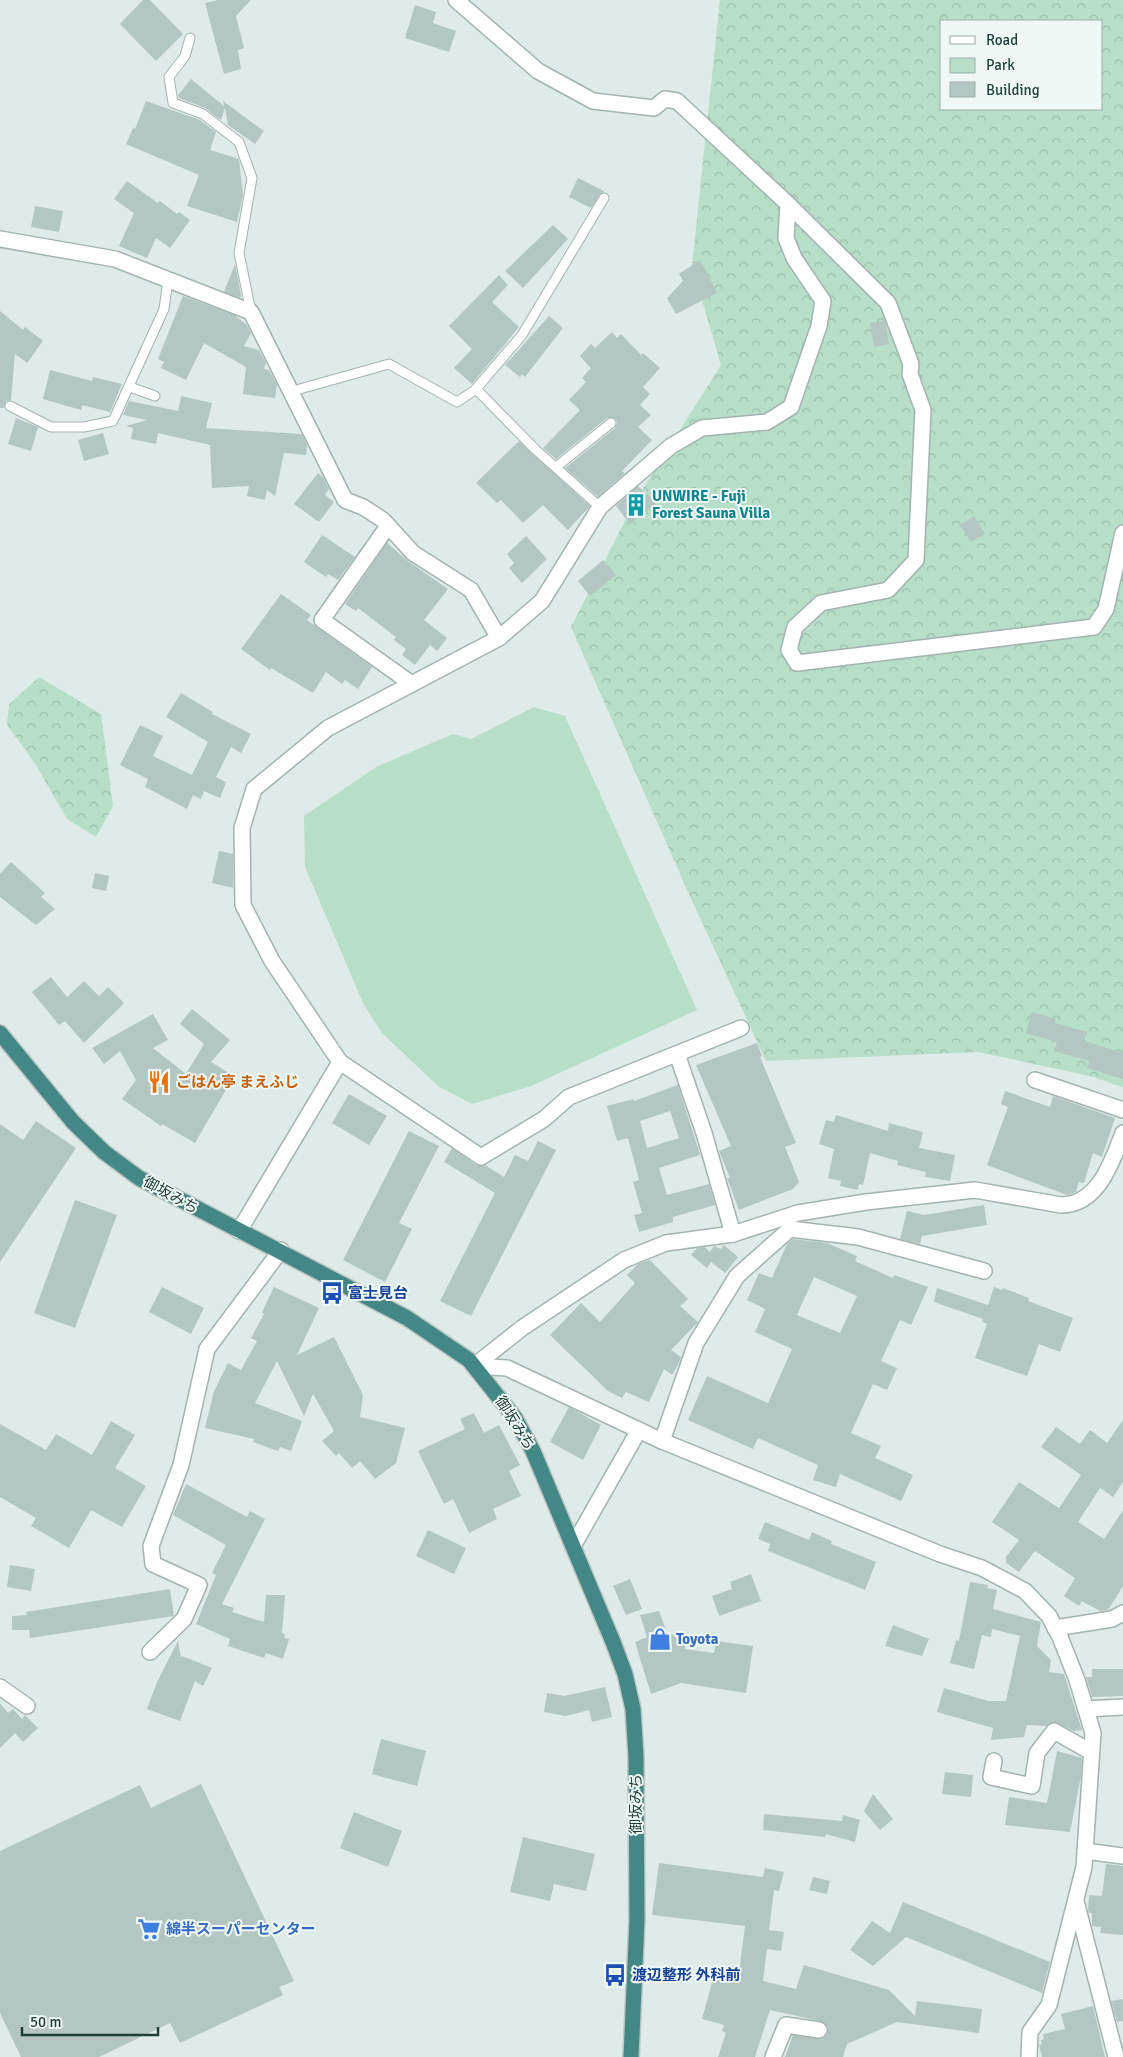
<svg xmlns="http://www.w3.org/2000/svg" width="1123" height="2057" font-family="Signika,'Noto Sans JP',sans-serif">
  <style>
    .forest { fill: url(#forest-crowns); fill-rule: evenodd }
    .park { fill: #b6dec9 }
    .building { fill: #b4c6c2; fill-rule: evenodd }
    .lines { fill: none; stroke-linecap: round; stroke-linejoin: round }
    .service-casing { stroke: #a2b3b0; stroke-width: 11 }
    .minor-casing { stroke: #a2b3b0; stroke-width: 18 }
    .trunk-casing { stroke: #bcc5c4; stroke-width: 18 }
    .service { stroke: #fff; stroke-width: 9 }
    .minor { stroke: #fff; stroke-width: 15 }
    .trunk { stroke: #448885; stroke-width: 15 }
    .labels { text-anchor: middle; dominant-baseline: central; stroke-width: 4; stroke-linejoin: round; paint-order: stroke }
    .culture-label { font-size: 15px; font-weight: bold; fill: #0d838f; stroke: #f0f8f5; text-anchor: start }
    .food-label { font-size: 15px; font-weight: bold; fill: #c56008; stroke: #f0f8f5; text-anchor: start }
    .street-label { font-size: 15px; fill: #1f3d3a; stroke: #f0f8f5 }
    .transit-label { font-size: 15px; font-weight: bold; fill: #164399; stroke: #f0f8f5; text-anchor: start }
    .shop-label { font-size: 15px; font-weight: bold; fill: #366cbe; stroke: #f0f8f5; text-anchor: start }
  </style>
  <defs>
    <pattern id="forest-crowns" width="20" height="18" patternUnits="userSpaceOnUse" patternTransform="scale(1.25)"><rect width="20" height="18" fill="#b6dec9"/><path d="M2 6a3 3 0 1 1 6 0M12 15a3 3 0 1 1 6 0" fill="none" stroke="#9cbfad"/></pattern>
  </defs>
  <rect width="100%" height="100%" fill="#dfebe8"/>
  <g class="forest">
    <path d="M720,0H1123V1087L1090,1076L978,1052L766,1061L688,892L571,627L634,503L721,365L692,266ZM942,21H1102V109H942Z"/>
    <path d="M39,677L101,714L113,806L96,837L67,819L36,765L7,725L9,704Z"/>
  </g>
  <path class="park" d="M534,707L565,716L697,1010L531,1086L472,1104L438,1086L382,1033L363,1003L305,867L304,816L376,767L453,734L471,739Z"/>
  <g class="building">
    <path d="M143,0H150L183,34L156,61L120,24Z"/>
    <path d="M218,0H251L236,16L244,48L238,50L241,69L224,74L205,3Z"/>
    <path d="M415,5L436,12L433,23L456,31L449,52L405,38Z"/>
    <path d="M191,79L224,106L223,101L264,131L255,144L228,125L225,108L221,120L205,108L179,98L178,95Z"/>
    <path d="M146,101L200,120L216,132L210,150L239,159L243,195L237,222L187,206L199,175L126,144L133,128L135,129Z"/>
    <path d="M578,178L604,191L591,208L569,197Z"/>
    <path d="M127,181L158,203L160,201L177,214L179,212L190,220L170,248L156,238L147,258L119,246L134,213L114,199Z"/>
    <path d="M35,206L63,211L59,232L31,227Z"/>
    <path d="M553,225L568,239L523,288L505,271Z"/>
    <path d="M700,260L717,293L676,314L667,298L683,281L679,274Z"/>
    <path d="M235,264L241,295L240,298L224,292Z"/>
    <path d="M499,275L508,285L492,302L519,327L472,384L454,368L472,349L449,326Z"/>
    <path d="M183,296L234,315L246,324L251,333L244,346L259,350L266,363L264,369L269,370L277,384L275,398L243,394L246,367L204,343L186,380L161,368L164,362L158,359Z"/>
    <path d="M0,311L23,330L25,327L43,341L27,363L15,354L11,400L6,401L4,408H0Z"/>
    <path d="M549,316L563,328L525,377L522,374L520,377L505,365Z"/>
    <path d="M885,321L889,344L874,347L870,323Z"/>
    <path d="M612,332L617,338L621,334L641,355L643,353L660,368L643,387L650,394L640,405L651,415L638,427L652,440L622,471L625,473L598,497L565,468L615,428L617,423L616,419L607,418L556,459L543,448L580,410L569,400L586,382L582,378L591,368L580,356L591,344L595,348Z"/>
    <path d="M50,370L92,381L93,377L122,384L110,412L82,405L81,410L43,399Z"/>
    <path d="M181,396L212,403L206,428L302,434L307,445L306,455L284,453L275,496L267,490L265,500L247,496L249,486L212,488L210,445L158,433L156,444L131,439L133,428L126,426L147,420L123,415L129,401L178,411Z"/>
    <path d="M16,418L38,427L31,451L8,444Z"/>
    <path d="M103,433L109,454L84,461L78,440Z"/>
    <path d="M519,441L590,506L568,530L543,505L523,523L501,500L497,503L476,483Z"/>
    <path d="M318,473L323,477L329,489L325,495L334,502L319,522L294,504Z"/>
    <path d="M638,486L656,503L630,524L616,506Z"/>
    <path d="M974,516L985,534L971,542L960,525Z"/>
    <path d="M322,535L355,557L338,580L328,574L326,577L304,562Z"/>
    <path d="M526,536L547,559L522,583L509,568L514,563L507,554Z"/>
    <path d="M387,543L408,561L448,589L424,620L447,638L437,651L430,645L415,665L402,655L406,649L394,640L396,637L358,608L356,611L345,604Z"/>
    <path d="M603,560L616,575L590,596L578,581Z"/>
    <path d="M281,594L311,615L307,620L372,667L358,689L345,680L342,684L326,672L313,693L271,668L270,670L241,649Z"/>
    <path d="M181,693L213,712L212,714L251,734L241,753L231,747L216,777L226,782L220,798L204,791L201,799L193,795L187,809L145,787L148,779L120,765L140,725L163,736L153,756L192,775L208,742L166,717Z"/>
    <path d="M219,851L233,854V888L212,883Z"/>
    <path d="M11,862L45,893L41,897L55,909L36,925L0,897V874Z"/>
    <path d="M95,873L109,876L106,891L92,888Z"/>
    <path d="M51,977L67,997L84,981L99,996L108,987L124,1003L84,1043L65,1021L59,1025L32,992Z"/>
    <path d="M192,1009L230,1040L211,1062L234,1076L195,1143L162,1124L161,1126L122,1099L136,1080L120,1051L104,1064L92,1048L153,1014L168,1040L153,1048L186,1074L204,1044L180,1024Z"/>
    <path d="M1032,1012L1056,1019L1055,1023L1087,1032L1084,1041L1123,1053V1079L1087,1068L1090,1061L1054,1051L1057,1042L1026,1033Z"/>
    <path d="M757,1043L762,1056L760,1057L796,1143L785,1147L799,1182L793,1189L739,1210L727,1178H730L719,1151L731,1146L696,1065Z"/>
    <path d="M678,1085L700,1155L659,1168L667,1195L709,1184L715,1205L673,1217V1222L639,1232L634,1215L642,1213L633,1182L639,1180L628,1138L617,1141L607,1106L633,1099L634,1101ZM670,1111L679,1138L647,1148L640,1121Z"/>
    <path d="M1005,1091L1050,1107L1053,1096L1115,1118L1102,1157L1093,1153L1084,1183L1079,1182L1076,1192L1067,1195L987,1165L1008,1107L1001,1104Z"/>
    <path d="M349,1094L387,1116L369,1145L332,1123Z"/>
    <path d="M836,1115L888,1131L889,1123L923,1132L919,1148L955,1155L950,1181L925,1177L926,1172L897,1165L898,1161L870,1153L863,1185L859,1184L858,1190L840,1186L841,1181L828,1178L834,1149L819,1144L826,1120L834,1122Z"/>
    <path d="M36,1121L76,1148L0,1262V1124L23,1140Z"/>
    <path d="M409,1131L439,1146L399,1223L412,1229L385,1282L343,1260Z"/>
    <path d="M538,1141L556,1150L471,1316L440,1301L495,1193L444,1162L452,1148L476,1165H485L504,1177L515,1155L528,1161Z"/>
    <path d="M75,1200L117,1215L75,1328L34,1313Z"/>
    <path d="M984,1205L987,1225L922,1236L920,1244L900,1239L907,1211L924,1215Z"/>
    <path d="M793,1239L827,1243L857,1256L855,1261L893,1278L894,1275L928,1287L911,1325L900,1320L881,1361L897,1368L887,1390L873,1384L851,1433L881,1446L875,1458L913,1475L901,1501L840,1474L836,1487L813,1480L818,1465L758,1438L753,1449L688,1420L707,1376L768,1403L792,1349L755,1332L765,1309L747,1300L759,1273L772,1278L787,1244ZM814,1277L857,1296L840,1333L797,1315Z"/>
    <path d="M724,1245L738,1257L725,1273L711,1262L707,1268L691,1255L697,1248L705,1247L710,1252L714,1246L721,1249Z"/>
    <path d="M650,1260L688,1299L680,1306L698,1322L671,1350L681,1357L678,1365L672,1375L664,1369L649,1402L626,1392L622,1398L608,1391L550,1335L581,1303L600,1322L635,1283L627,1275L638,1264Z"/>
    <path d="M162,1287L204,1308L191,1334L149,1312Z"/>
    <path d="M274,1287L319,1308L297,1355L334,1337L363,1395L360,1417L405,1428L396,1463L375,1479L360,1461L352,1468L339,1453L336,1456L322,1441L334,1431L313,1394L304,1416L277,1361L255,1403L302,1421L291,1451L280,1447L278,1451L253,1442L254,1439L205,1428L214,1391L228,1363L241,1370L257,1341L251,1338L264,1314L262,1312Z"/>
    <path d="M994,1287L1002,1290L1003,1288L1029,1298L1028,1301L1073,1318L1060,1352L1039,1344L1027,1376L975,1358L987,1324L982,1322L983,1319L934,1302L937,1288L988,1305Z"/>
    <path d="M569,1407L601,1425L583,1460L550,1442Z"/>
    <path d="M474,1413L484,1433L499,1425L520,1465L509,1471L521,1496L493,1509L497,1519L469,1533L453,1499L444,1504L418,1451L465,1429L460,1419Z"/>
    <path d="M1123,1420V1482L1113,1497L1100,1488L1078,1522L1104,1539L1123,1510V1586L1108,1610L1100,1611L1082,1601L1079,1606L1064,1596L1075,1578L1035,1551L1019,1572L1006,1563V1557L1019,1540L992,1522L1019,1482L1059,1508L1081,1475L1041,1447L1056,1427L1080,1444L1090,1430L1107,1443Z"/>
    <path d="M111,1421L135,1435L115,1468L146,1486L122,1527L91,1510L69,1548L31,1526L36,1518L0,1497V1424L46,1450L56,1434L92,1455Z"/>
    <path d="M186,1484L247,1517L250,1511L265,1519L222,1604L234,1608L232,1612L264,1622L266,1595H285L282,1633L285,1634L284,1638L289,1639L283,1659L266,1653L264,1658L228,1646L230,1639L196,1624L216,1575L212,1573L226,1545L173,1515Z"/>
    <path d="M765,1522L809,1540L812,1532L832,1541L831,1544L876,1562L865,1590L768,1551L770,1544L758,1539Z"/>
    <path d="M428,1530L466,1548L454,1574L416,1556Z"/>
    <path d="M10,1565L35,1569L31,1591L7,1587Z"/>
    <path d="M751,1574L761,1601L719,1616L712,1596L732,1589L730,1582Z"/>
    <path d="M630,1579L642,1609L626,1615L613,1586Z"/>
    <path d="M970,1582L988,1585L987,1588L997,1590L993,1609L1041,1622L1037,1646L1051,1660L1049,1672L1064,1674L1082,1730L1074,1731L1054,1722L1046,1726L1027,1725L1024,1737L991,1740L993,1728L937,1712L944,1688L988,1701H1006L1020,1636L992,1629L991,1637L982,1635L974,1669L950,1663L956,1640L959,1641Z"/>
    <path d="M170,1589L174,1616L30,1638L29,1630H12V1616L27,1615L26,1612Z"/>
    <path d="M659,1611L667,1633L676,1635L686,1640L685,1649L714,1653L716,1641L753,1646L746,1693L681,1683L651,1694L635,1642L647,1637L640,1615Z"/>
    <path d="M893,1625L929,1639L922,1656L885,1646Z"/>
    <path d="M178,1641L181,1658L182,1656L212,1668L203,1686L195,1681L180,1721L147,1709L157,1682Z"/>
    <path d="M1092,1669H1123V1696L1092,1697L1086,1677H1092Z"/>
    <path d="M605,1687L612,1717L592,1722L589,1710L566,1716L544,1712L547,1693L564,1696Z"/>
    <path d="M0,1703L8,1713L13,1709L22,1719L25,1715L38,1728L23,1742L15,1733L0,1748Z"/>
    <path d="M381,1739L426,1751L417,1786L372,1774Z"/>
    <path d="M1057,1751L1082,1758L1081,1776L1070,1832L1005,1825L1009,1797L1047,1803Z"/>
    <path d="M945,1772L973,1775L971,1797L942,1794Z"/>
    <path d="M201,1784L294,1981L279,1987L283,1995L180,2043L170,2023L99,2057H21L0,2013V1851L140,1785L151,1808Z"/>
    <path d="M873,1794L893,1819L880,1830L864,1811Z"/>
    <path d="M354,1812L402,1831L388,1867L340,1848Z"/>
    <path d="M764,1814L842,1821L843,1815L860,1820L855,1842L826,1834L825,1837L763,1830Z"/>
    <path d="M523,1837L595,1854L586,1891L554,1884L550,1901L510,1892Z"/>
    <path d="M659,1863L763,1877L765,1868L784,1872L779,1891L774,1890L769,1930L784,1932L781,1951L767,1949L763,1981L796,1989L804,1965L889,1990L915,2016L917,2001L982,2009L979,2033L897,2022L847,2044L843,2057H785L793,2035L822,2039L827,2035L828,2027L820,2021L770,2010L755,2057H718L726,2033L722,2031L724,2025L702,2019L714,1975L738,1981L745,1926L652,1915Z"/>
    <path d="M1106,1864L1123,1866V1935L1100,1933L1101,1927L1092,1926V1913H1089L1088,1910L1089,1895L1102,1896Z"/>
    <path d="M813,1877L830,1881L827,1894L809,1890Z"/>
    <path d="M903,1902L1050,1962L1042,1993L906,1937L873,1966L850,1950L872,1921L890,1933Z"/>
    <path d="M1123,1999V2021L1117,2022L1111,2001Z"/>
    <path d="M1093,2006L1105,2057H1042L1039,2045L1042,2044L1041,2040L1044,2039L1043,2034L1065,2029L1061,2014Z"/>
  </g>
  <g class="lines">
    <defs>
      <g id="service">
        <path d="M190,38L185,56L169,77L173,103L203,114L239,142L252,178L239,253L251,312"/>
        <path d="M130,387L155,396"/>
        <path d="M476,389L536,450L600,507"/>
        <path d="M289,392L389,364L457,402L475,390L522,335L604,198"/>
        <path d="M10,406L51,427H84L113,421L164,309L168,280"/>
        <path d="M556,467L611,423"/>
      </g>
      <g id="minor">
        <path d="M788,204L888,303L911,364L910,374L923,410L916,560L888,590L821,603L795,627L789,650L797,663L1094,627L1106,609L1123,533"/>
        <path d="M0,239L115,259L251,312L345,500L363,507L383,520L413,553L471,590L499,638"/>
        <path d="M388,526L322,620L412,684"/>
        <path d="M677,1054L704,1133L733,1234"/>
        <path d="M340,1062L481,1157L544,1119L569,1097L741,1028"/>
        <path d="M1035,1080L1123,1110"/>
        <path d="M239,1231L340,1062L272,961L243,905L242,828L254,789L328,728L499,638L542,601L600,507L671,446L702,428L767,422L791,407L819,326L823,301L794,258L786,238L788,204L677,101L665,99L654,108L593,101L538,71L456,0"/>
        <path d="M662,1441L696,1343L737,1276L790,1229L858,1237L984,1271"/>
        <path d="M573,1546L639,1430"/>
        <path d="M1055,1628L1112,1619L1123,1613"/>
        <path d="M150,1652L184,1619L199,1585L153,1564L151,1546L181,1465L207,1349L281,1250"/>
        <path d="M0,1687L27,1706"/>
        <path d="M1086,1709L1123,1707"/>
        <path d="M994,1761L991,1777L1032,1786L1037,1753L1054,1731L1091,1752"/>
        <path d="M1085,1851L1123,1856"/>
        <path d="M1076,1901L1116,2057"/>
        <path d="M773,2057L786,2025L819,2030"/>
        <path d="M1029,2057L1030,2032L1049,2005L1084,1867L1093,1733L1077,1680L1060,1637L1049,1616L1025,1591L982,1568L940,1554L662,1441L507,1368L474,1366L522,1328L624,1260L666,1243L733,1234L798,1213L866,1202L975,1190L1061,1205C1098,1205 1112,1162 1123,1133"/>
      </g>
      <path id="trunk" d="M0,1033L73,1122L104,1152L139,1178L407,1318L469,1360L515,1418L533,1451L613,1642L625,1674L633,1709L636,1757L637,1920L631,2057"/>
    </defs>
    <use href="#service" class="service-casing"/>
    <use href="#minor" class="minor-casing"/>
    <use href="#trunk" class="trunk-casing"/>
    <use href="#service" class="service"/>
    <use href="#minor" class="minor"/>
    <use href="#trunk" class="trunk"/>
  </g>
  <defs>
    <symbol id="building-bare" viewBox="-9 -9 18 18"><path d="M-4-6H4V6H1V3H-1V6H-4ZM-2.5-4.3h1.7v1.8h-1.7ZM.8-4.3h1.7v1.8H.8ZM-2.5-1h1.7V.8h-1.7ZM.8-1h1.7V.8H.8Z" fill="#0f9aa8" stroke="#f0f8f5" stroke-width="2.5" paint-order="stroke"/></symbol>
    <symbol id="restaurant-bare" viewBox="-9 -9 18 18"><path d="M-5-6h1v4h1v-4h1v4h1v-4h1v5L-1.5 .5V6h-2V.5L-5-1ZM5-6V6H3V1.5H1.5Q1.5-4 5-6Z" fill="#e8710a" stroke="#f0f8f5" stroke-width="2.5" paint-order="stroke"/></symbol>
    <symbol id="bus-bare" viewBox="-9 -9 18 18"><path d="M-5-6H5V4H4V6H2V4H-2V6H-4V4H-5ZM-3.5-4V0h7V-4ZM-3.5 1.2v1.5H-2V1.2ZM2 1.2v1.5H3.5V1.2Z" fill="#1a4fb4" stroke="#f0f8f5" stroke-width="2.5" paint-order="stroke"/></symbol>
    <symbol id="shop-bare" viewBox="-9 -9 18 18"><path d="M-5-2.5h2.3a2.7 3.5 0 0 1 5.4 0H5L5.5 6h-11ZM-1.5-2.5h3a1.5 2.3 0 0 0-3 0Z" fill="#3f7fe0" stroke="#f0f8f5" stroke-width="2.5" paint-order="stroke"/></symbol>
    <symbol id="supermarket-bare" viewBox="-9 -9 18 18"><path d="M-6-5.5h2.5l.6 2H6L4.5 2H-2.5L-4.4-4H-6ZM-1.5 3.2a1.3 1.3 0 1 0 .1 0ZM3 3.2a1.3 1.3 0 1 0 .1 0Z" fill="#3f7fe0" stroke="#f0f8f5" stroke-width="2.5" paint-order="stroke"/></symbol>
  </defs>
  <g fill-rule="evenodd">
    <use href="#building-bare" x="620" y="489" width="32" height="32"/>
    <use href="#restaurant-bare" x="143" y="1066" width="32" height="32"/>
    <use href="#bus-bare" x="316" y="1277" width="32" height="32"/>
    <use href="#shop-bare" x="644" y="1623" width="32" height="32"/>
    <use href="#supermarket-bare" x="133" y="1913" width="32" height="32"/>
    <use href="#bus-bare" x="599" y="1959" width="32" height="32"/>
  </g>
  <g class="labels">
    <g class="culture-label">
      <text x="652" y="496">UNWIRE - Fuji<tspan x="652" dy="17">Forest Sauna Villa</tspan></text>
    </g>
    <g class="food-label">
      <text x="176" y="1082">ごはん亭 まえふじ</text>
    </g>
    <g class="street-label">
      <text transform="translate(171 1195) rotate(29)">御坂みち</text>
      <text transform="translate(515 1423) rotate(58)">御坂みち</text>
      <text transform="translate(636 1804) rotate(-90)">御坂みち</text>
    </g>
    <g class="transit-label">
      <text x="348" y="1293">富士見台</text>
      <text x="632" y="1975">渡辺整形 外科前</text>
    </g>
    <g class="shop-label">
      <text x="676" y="1639">Toyota</text>
      <text x="166" y="1929">綿半スーパーセンター</text>
    </g>
  </g>
  <rect x="940" y="20" width="162" height="90" fill="#f0f8f5" stroke="#9cadaa"/>
  <rect x="950" y="36" width="25" height="8" fill="#ffffff" stroke="#9cadaa"/>
  <text x="986" y="45" font-size="15" fill="#1f3d3a">Road</text>
  <rect x="950" y="58" width="25" height="15" fill="#b6dec9" stroke="#9cadaa"/>
  <text x="986" y="70" font-size="15" fill="#1f3d3a">Park</text>
  <rect x="950" y="82" width="25" height="15" fill="#b4c6c2" stroke="#9cadaa"/>
  <text x="986" y="95" font-size="15" fill="#1f3d3a">Building</text>
  <path d="M22 2027v8h136v-8" fill="none" stroke="#1f3d3a" stroke-width="2.5"/>
  <text x="30" y="2027" font-size="15" fill="#1f3d3a" stroke="#f0f8f5" stroke-width="4" paint-order="stroke">50 m</text>
</svg>
